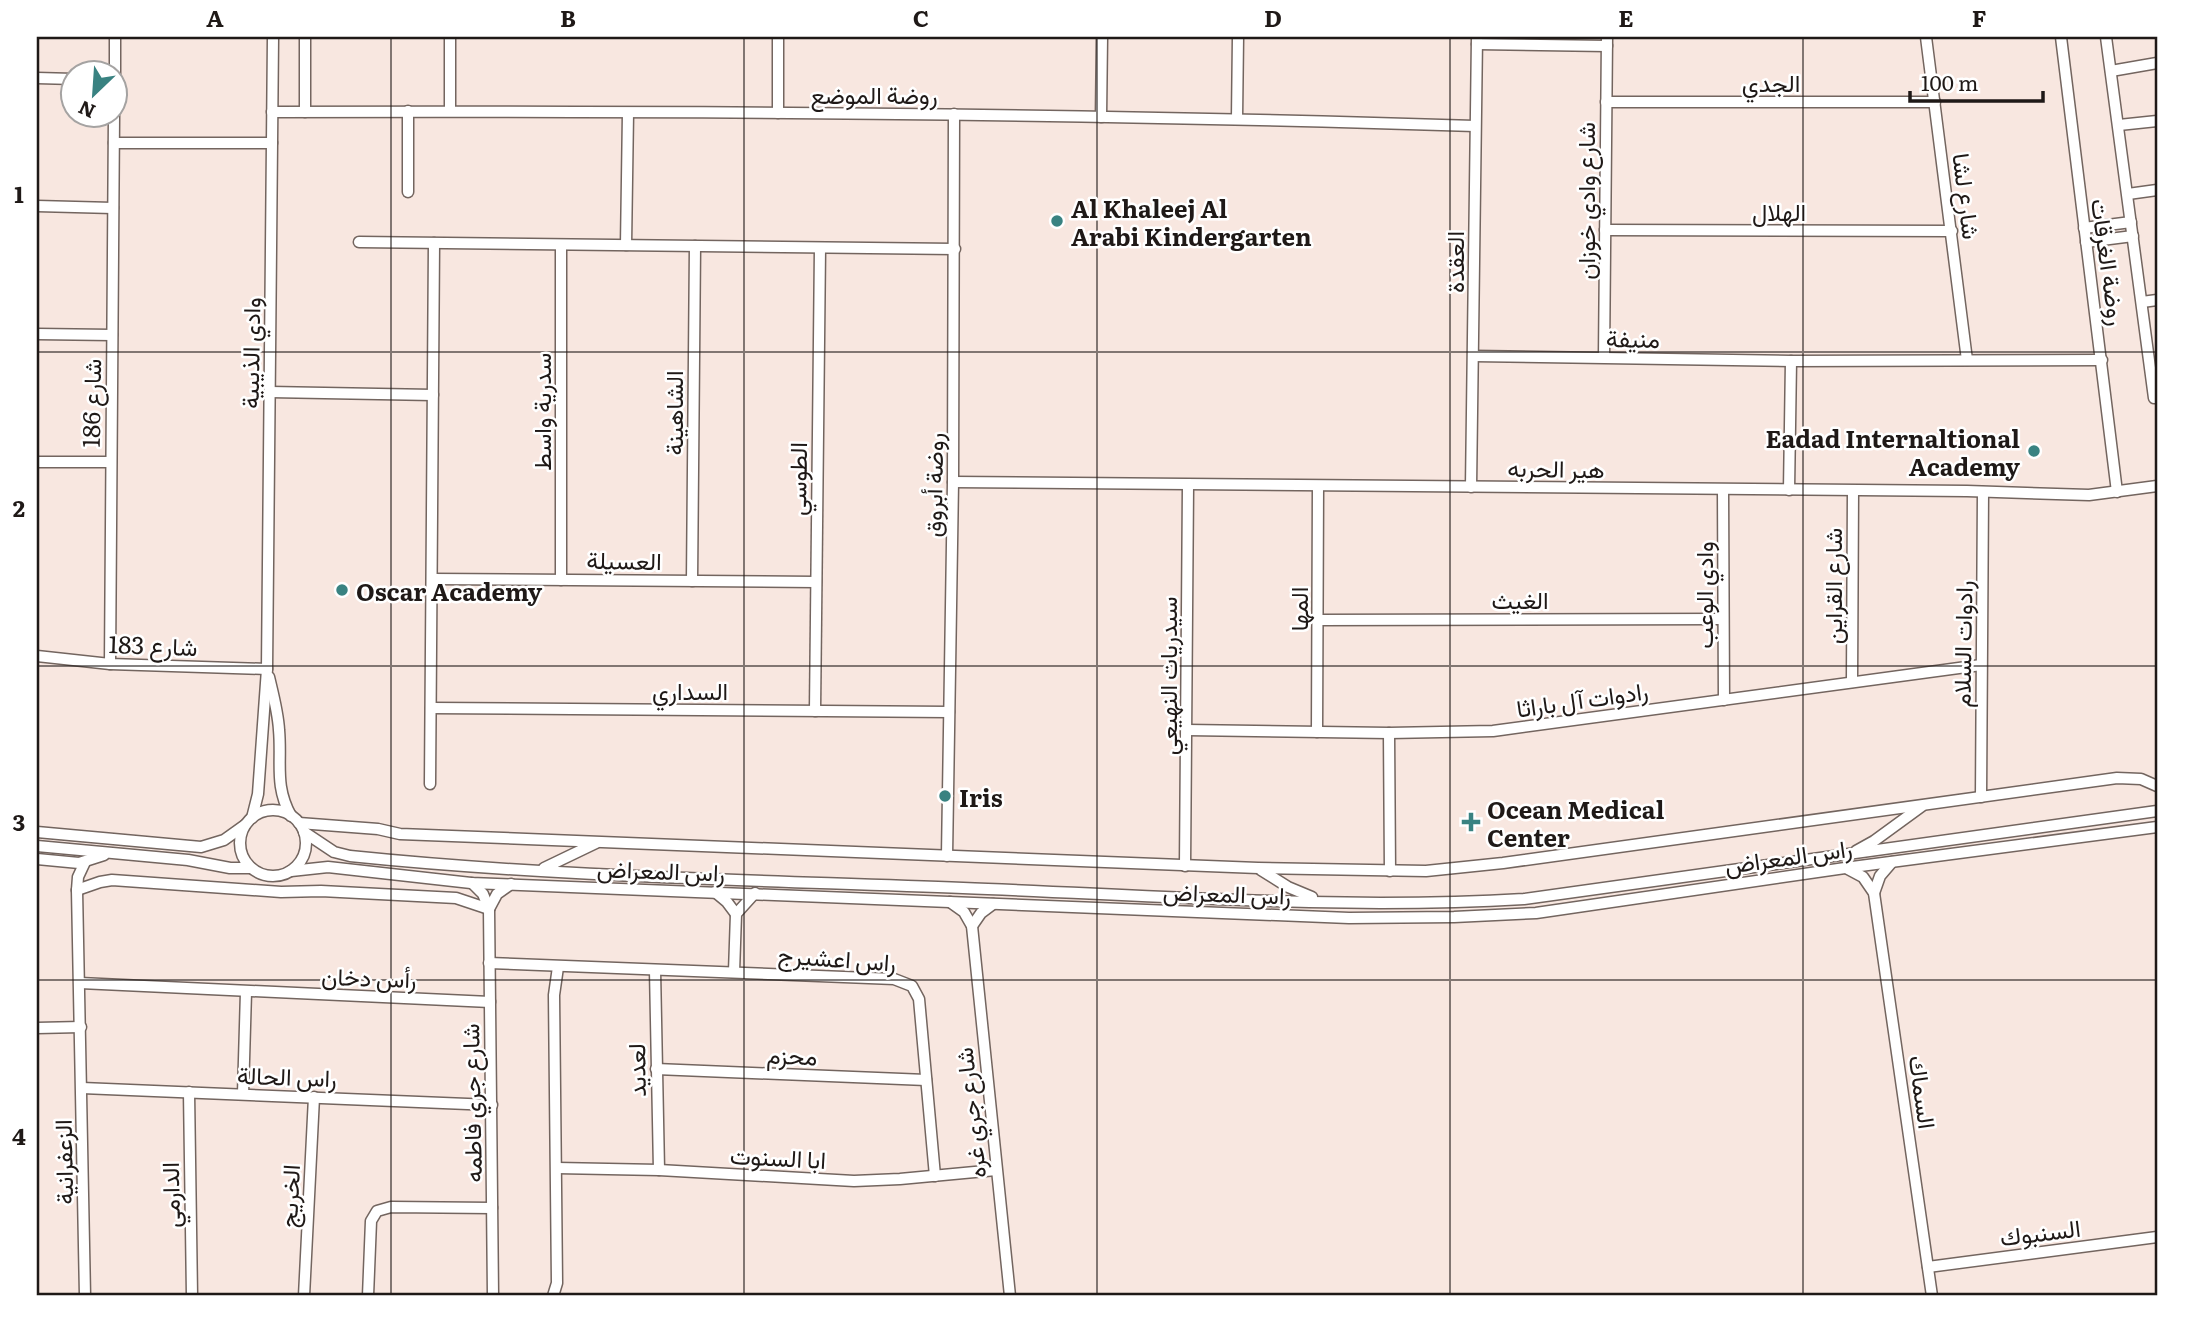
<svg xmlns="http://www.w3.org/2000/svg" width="2194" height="1333" font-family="Literata,Vazirmatn,serif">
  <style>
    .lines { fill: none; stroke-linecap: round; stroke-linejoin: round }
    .minor-casing { stroke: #73655f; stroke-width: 13 }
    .minor { stroke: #fff; stroke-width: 10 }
    .grid { fill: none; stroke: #1f1917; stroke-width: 2; stroke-opacity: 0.55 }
    .poi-dot { fill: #398281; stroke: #fff; stroke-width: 2.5 }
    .labels { text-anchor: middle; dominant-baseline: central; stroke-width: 5; stroke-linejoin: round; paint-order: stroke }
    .street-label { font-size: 24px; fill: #1f1917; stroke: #fff }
    .poi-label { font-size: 24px; font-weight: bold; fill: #1f1917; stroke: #fff; text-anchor: start }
    .neatline { fill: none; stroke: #1f1917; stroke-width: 2.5 }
    .grid-label { font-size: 23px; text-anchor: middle; font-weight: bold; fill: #1f1917 }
  </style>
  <rect width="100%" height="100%" fill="#f8e7e0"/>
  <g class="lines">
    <defs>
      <g id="minor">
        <path d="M450,37V111"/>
        <path d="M778,37V113"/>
        <path d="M1926,37L1967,360"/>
        <path d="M2061,37L2117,492"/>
        <path d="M2106,37L2154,398"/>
        <path d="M1477,44L1607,46"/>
        <path d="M2111,71L2157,63"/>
        <path d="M115,74V37"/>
        <path d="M37,78L74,79"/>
        <path d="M1606,102H1935"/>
        <path d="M272,112C673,111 1074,113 1475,126"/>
        <path d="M305,112V37"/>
        <path d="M1101,117L1102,37"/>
        <path d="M1237,118L1238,37"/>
        <path d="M2119,125L2157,121"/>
        <path d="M114,143H272"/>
        <path d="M408,192V111"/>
        <path d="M2128,194L2157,190"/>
        <path d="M37,206L113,208"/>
        <path d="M2084,228L2131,222"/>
        <path d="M1605,230L1952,231"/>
        <path d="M359,242L955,249"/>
        <path d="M2086,242L2133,236"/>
        <path d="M626,245L628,113"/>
        <path d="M2142,302L2157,300"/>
        <path d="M37,334L112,335"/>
        <path d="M1474,356L1791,361L2102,360"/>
        <path d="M1604,357L1607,37"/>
        <path d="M270,392L433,395"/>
        <path d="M37,462H111"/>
        <path d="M953,482L1967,491L2089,495L2157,486"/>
        <path d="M1471,487L1477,37"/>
        <path d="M1723,490L1724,700"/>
        <path d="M1789,490L1791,361"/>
        <path d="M432,579L816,582"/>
        <path d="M561,580V245"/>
        <path d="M692,581L695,246"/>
        <path d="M1318,620L1723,619"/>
        <path d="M37,656L110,664L267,669"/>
        <path d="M110,664L114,116"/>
        <path d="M269,677C273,694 278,712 279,730C282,763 274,785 291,816"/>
        <path d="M1852,682L1853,491"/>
        <path d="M431,708L949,712"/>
        <path d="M815,711L820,248"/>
        <path d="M1187,730L1389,733L1493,731L1981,665"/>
        <path d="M1317,732L1318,487"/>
        <path d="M1389,733L1390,871"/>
        <path d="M430,784L434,243"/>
        <path d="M1981,797L1983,492"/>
        <circle cx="273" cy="843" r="33"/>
        <path d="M252,818L258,794L267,669L273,37"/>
        <path d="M299,823L378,829L400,834L1258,868L1426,871L1503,863L2117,778L2141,779L2157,786"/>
        <path d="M37,832L201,847L224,840L245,825"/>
        <path d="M304,832L334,852L350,856C554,877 759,880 963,888C1150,895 1337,910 1524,899L2157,811"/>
        <path d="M37,846L188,860L230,868H250"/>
        <path d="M1856,851L1874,841L1922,806"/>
        <path d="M947,856L953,482L954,114"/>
        <path d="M37,859L79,863L104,855"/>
        <path d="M1185,866L1188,486"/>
        <path d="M544,868L596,843"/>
        <path d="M1848,869L1863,877L1874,893L1932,1296"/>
        <path d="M1261,870L1288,887L1312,897"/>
        <path d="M291,871L328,867L471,883L1349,918L1454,917L1536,913L1845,868L2157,827"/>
        <path d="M472,883L483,894L489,909L493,1296"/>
        <path d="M77,890L100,882L112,880L281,892L321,891L456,898L489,909"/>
        <path d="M715,892L727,902L736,914"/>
        <path d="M1874,893L1880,876L1892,862"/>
        <path d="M950,902L964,912L972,926L1010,1296"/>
        <path d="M489,909L497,894L511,884"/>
        <path d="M972,926L981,913L993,904"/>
        <path d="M489,963L894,979L912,986L919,999L935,1176"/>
        <path d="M655,970L659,1170"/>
        <path d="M734,972L736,914L755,893"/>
        <path d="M80,983L490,1002"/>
        <path d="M37,1028L81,1027"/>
        <path d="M656,1069L926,1080"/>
        <path d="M82,1088L492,1105"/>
        <path d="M189,1092L192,1296"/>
        <path d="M243,1094L246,992"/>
        <path d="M557,1168L659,1170L854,1181L900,1179L996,1170"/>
        <path d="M1928,1267L2157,1237"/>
        <path d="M85,1296L77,890L78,877L85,862"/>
        <path d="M304,1296L314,1097"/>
        <path d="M368,1296L371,1221L377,1211L391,1207L492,1208"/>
        <path d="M553,1296L557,1283L554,995L558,967"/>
      </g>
    </defs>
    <use href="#minor" class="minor-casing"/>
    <use href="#minor" class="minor"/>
  </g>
  <path class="grid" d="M391,37V1296M744,37V1296M1097,37V1296M1450,37V1296M1803,37V1296M37,352H2157M37,666H2157M37,980H2157"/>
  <g class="poi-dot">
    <circle cx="1057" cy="221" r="7"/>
    <circle cx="2034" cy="451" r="7"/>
    <circle cx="342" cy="590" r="7"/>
    <circle cx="945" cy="796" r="7"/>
    <path d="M1467.5 811.5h7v7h7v7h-7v7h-7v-7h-7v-7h7z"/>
  </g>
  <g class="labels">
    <g class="street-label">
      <text x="1771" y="81">الجدي</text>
      <text x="874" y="93">روضة الموضع</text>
      <text transform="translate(1968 196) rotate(83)">شارع لشا</text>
      <text transform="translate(1584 201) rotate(-90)">شارع وادي خوزان</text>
      <text x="1779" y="210">الهلال</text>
      <text transform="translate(1453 262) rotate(-90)">العقدة</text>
      <text transform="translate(2110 262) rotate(82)">روضة الغرقات</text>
      <text transform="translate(1633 337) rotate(1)">منيفة</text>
      <text transform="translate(249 353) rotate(-89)">وادي الذيبية</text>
      <text transform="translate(90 403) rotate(-89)">شارع 186</text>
      <text transform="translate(540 412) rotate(-90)">سدرية واسط</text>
      <text transform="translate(672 413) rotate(-90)">الشاهينة</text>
      <text transform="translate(1556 467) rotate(1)">هير الحربه</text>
      <text transform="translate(796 479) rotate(-89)">الطوسي</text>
      <text transform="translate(932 485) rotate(-89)">روضة أبروق</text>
      <text transform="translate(624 559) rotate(1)">العسيلة</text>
      <text transform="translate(1831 586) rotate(-90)">شارع القراين</text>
      <text transform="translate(1702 595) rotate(-90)">وادي الوعب</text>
      <text x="1520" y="598">الغيث</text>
      <text transform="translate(1297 609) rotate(-90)">المها</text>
      <text transform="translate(153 644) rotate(2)">شارع 183</text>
      <text transform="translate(1961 644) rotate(-89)">رادوات السلام</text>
      <text transform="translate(1166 676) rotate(-90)">سيدريات النهيعي</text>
      <text x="690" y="689">السداري</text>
      <text transform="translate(1582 698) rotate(-8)">رادوات آل باراثا</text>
      <text transform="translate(1788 855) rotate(-8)">راس المعراض</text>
      <text transform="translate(661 869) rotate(2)">راس المعراض</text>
      <text transform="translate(1227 892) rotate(2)">راس المعراض</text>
      <text transform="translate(837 957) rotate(4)">راس اعشيرج</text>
      <text transform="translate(369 976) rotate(2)">رأس دخان</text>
      <text transform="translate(792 1054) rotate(2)">محزم</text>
      <text transform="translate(635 1070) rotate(-91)">لعديد</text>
      <text transform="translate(287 1075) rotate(2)">راس الحالة</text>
      <text transform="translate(1924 1092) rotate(82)">السماك</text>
      <text transform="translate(470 1103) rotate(-91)">شارع جري فاطمه</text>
      <text transform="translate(969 1113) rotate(-96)">شارع جري غره</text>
      <text transform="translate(778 1156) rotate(3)">ابا السنوت</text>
      <text transform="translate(62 1162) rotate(-91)">الزعفرانية</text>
      <text transform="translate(169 1195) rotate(-91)">الدارمي</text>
      <text transform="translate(288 1196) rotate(-87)">الخريج</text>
      <text transform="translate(2040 1231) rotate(-7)">السنبوك</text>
    </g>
    <g class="poi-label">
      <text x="1071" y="207">Al Khaleej Al<tspan x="1071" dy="28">Arabi Kindergarten</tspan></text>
      <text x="2020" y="437" text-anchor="end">Eadad Internaltional<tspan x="2020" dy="28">Academy</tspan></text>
      <text x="356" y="590">Oscar Academy</text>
      <text x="959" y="796">Iris</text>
      <text x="1487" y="808">Ocean Medical<tspan x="1487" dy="28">Center</tspan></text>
    </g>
  </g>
  <rect width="2194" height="1333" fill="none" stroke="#ffffff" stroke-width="77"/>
  <g transform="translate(94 94) rotate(205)"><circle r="33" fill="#ffffff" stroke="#a5a3a2" stroke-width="2"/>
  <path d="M0-5L12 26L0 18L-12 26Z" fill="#398281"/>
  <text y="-10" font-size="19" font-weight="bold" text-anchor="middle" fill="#1f1917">N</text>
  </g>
  <path d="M1910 91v10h133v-10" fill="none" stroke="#1f1917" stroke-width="3.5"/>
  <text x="1921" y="91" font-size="21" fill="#1f1917" stroke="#ffffff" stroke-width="5" paint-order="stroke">100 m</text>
  <rect x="38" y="38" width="2118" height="1256" class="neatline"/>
  <g class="grid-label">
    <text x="215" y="27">A</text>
    <text x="568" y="27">B</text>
    <text x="921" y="27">C</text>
    <text x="1273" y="27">D</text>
    <text x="1626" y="27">E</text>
    <text x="1979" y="27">F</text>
    <text x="19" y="203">1</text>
    <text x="19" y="517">2</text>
    <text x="19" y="831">3</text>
    <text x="19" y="1145">4</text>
  </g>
</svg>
